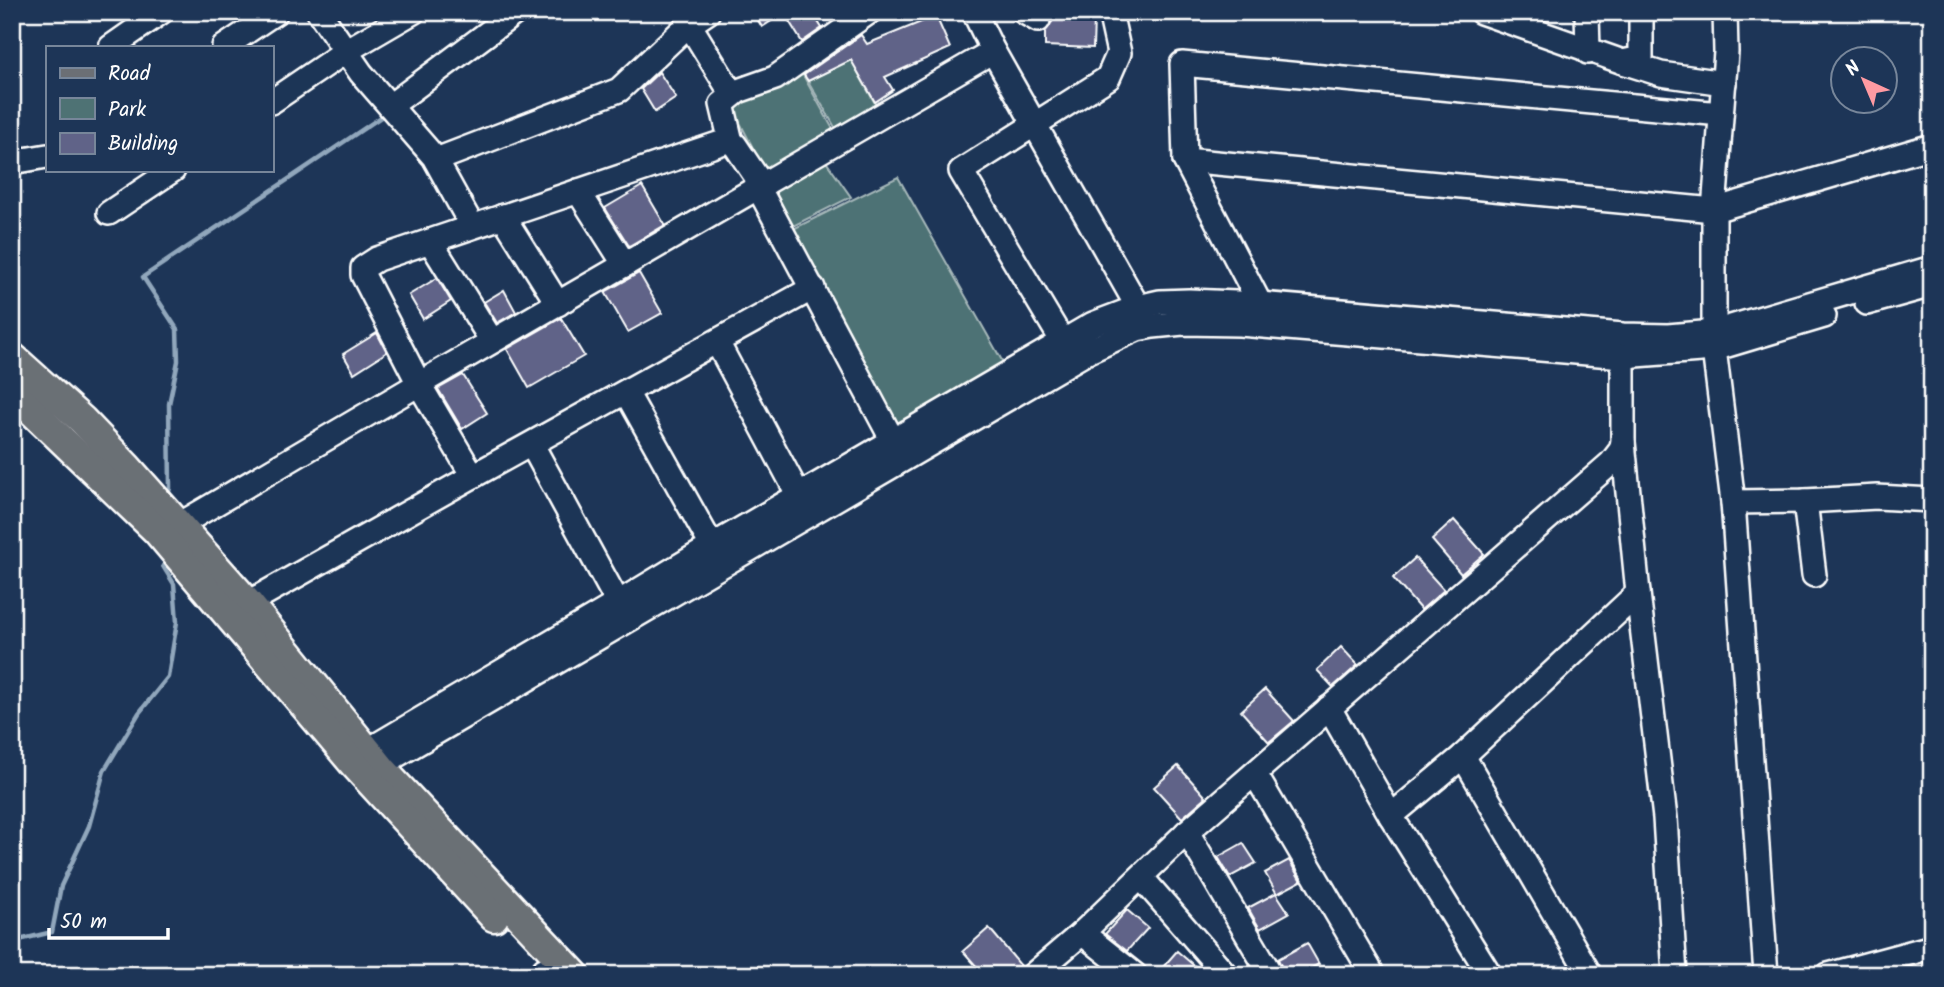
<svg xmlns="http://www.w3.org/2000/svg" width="1944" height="987" font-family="Kalam,sans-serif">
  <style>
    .green { fill: #4e7274; stroke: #a6b8ba; stroke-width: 2 }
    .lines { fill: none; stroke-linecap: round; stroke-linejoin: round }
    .stream { stroke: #91a7bc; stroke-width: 4.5 }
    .building { fill: #606388; stroke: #fff; stroke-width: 2 }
    .minor-casing { stroke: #fff; stroke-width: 28 }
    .major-casing { stroke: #fff; stroke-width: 33 }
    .minor { stroke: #1d3557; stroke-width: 23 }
    .major { stroke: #6b6f75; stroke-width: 28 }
  </style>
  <rect width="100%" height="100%" fill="#1d3557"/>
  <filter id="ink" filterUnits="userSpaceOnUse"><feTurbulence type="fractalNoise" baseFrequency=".0143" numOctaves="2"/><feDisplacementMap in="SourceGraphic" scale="14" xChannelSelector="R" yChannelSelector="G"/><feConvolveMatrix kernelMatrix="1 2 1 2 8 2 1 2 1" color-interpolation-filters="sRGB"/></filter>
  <g filter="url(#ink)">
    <g class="green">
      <path d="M851,60L877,107L836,129L808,81Z"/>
      <path d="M798,66L834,131L815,146L851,197L793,226L732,107Z"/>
      <path d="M898,177L1009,373L893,441L783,234Z"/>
    </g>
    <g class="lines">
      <g class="stream">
        <path d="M168,495L170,488L169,404L178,361L177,329L143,277L384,115"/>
        <path d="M12,945L19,940L52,932L61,886L89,826L104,771L139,713L168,677L177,622L174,584L163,566"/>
      </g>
    </g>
    <g class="building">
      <path d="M753,12H785L762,27Z"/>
      <path d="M804,12H812L822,28L802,42L789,21Z"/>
      <path d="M1053,12H1092V19H1094L1093,48L1045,46V32L1052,22Z"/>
      <path d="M936,16L950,48L885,77L893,90L875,102L851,60L808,81L804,75L861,35L867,44Z"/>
      <path d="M659,72L676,98L655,112L641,89Z"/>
      <path d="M642,186L665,225L629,246L605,208Z"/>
      <path d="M639,273L662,313L628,332L605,292Z"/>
      <path d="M437,278L451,301L423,319L409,295Z"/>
      <path d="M504,290L516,312L497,323L484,302Z"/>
      <path d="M561,318L584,356L529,388L507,349Z"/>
      <path d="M377,333L387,352L354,373L343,354Z"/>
      <path d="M463,375L487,413L462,429L438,389Z"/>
      <path d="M1454,520L1484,554L1461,574L1432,540Z"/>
      <path d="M1415,558L1444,590L1421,610L1393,578Z"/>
      <path d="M1341,647L1358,665L1333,687L1317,670Z"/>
      <path d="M1265,689L1294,721L1269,742L1241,711Z"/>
      <path d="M1178,766L1206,797L1182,818L1154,787Z"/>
      <path d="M1243,843L1256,863L1230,877L1218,857Z"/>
      <path d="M1289,860L1301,881L1277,894L1265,873Z"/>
      <path d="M1276,893L1289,913L1260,929L1248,908Z"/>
      <path d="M1127,910L1148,928L1127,951L1105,934Z"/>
      <path d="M989,928L1021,966L1011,975H984L963,951Z"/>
      <path d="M1307,943L1319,964L1299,975H1285L1278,959Z"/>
      <path d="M1177,951L1205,975H1156Z"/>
    </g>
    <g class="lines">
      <defs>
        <g id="minor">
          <path d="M319,12L361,73L434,157L472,226"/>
          <path d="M974,12L993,51L1138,307"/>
          <path d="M1024,12L1038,20L1039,12"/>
          <path d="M1481,12L1623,62L1641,58V12"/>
          <path d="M1587,12L1588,52"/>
          <path d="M689,24L732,94"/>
          <path d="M111,47L161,12"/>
          <path d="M224,47L276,12"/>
          <path d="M1623,62L1661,74L1724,83"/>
          <path d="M271,102L346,51L413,12"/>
          <path d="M390,106L516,12"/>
          <path d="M1721,114L1182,64L1185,160L1714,210L1932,146"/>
          <path d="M731,142L722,104L738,91L775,78L869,12"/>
          <path d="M436,160L619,90L686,27L708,12"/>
          <path d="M1185,160L1260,304"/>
          <path d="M12,162L47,156"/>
          <path d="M758,187L893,441"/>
          <path d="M578,191L625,265"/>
          <path d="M109,213L173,170"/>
          <path d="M503,216L558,304"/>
          <path d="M430,241L492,341"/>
          <path d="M1867,303L1932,285"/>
          <path d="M1714,332V210L1726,52L1725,12"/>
          <path d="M717,342L799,496"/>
          <path d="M1063,342L961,171L1108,78L1119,53L1110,12"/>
          <path d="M1714,349L1733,502L1766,975"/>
          <path d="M626,392L712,546"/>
          <path d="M1623,442L1638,593"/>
          <path d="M532,445L618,603"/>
          <path d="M473,476L419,384L363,275V268L377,259L724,142H731L735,145L762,185"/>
          <path d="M1805,501L1814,575"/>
          <path d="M1733,502L1805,501L1877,497L1932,500"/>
          <path d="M179,525L419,384L993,51"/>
          <path d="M248,603L473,476L813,288"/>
          <path d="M1329,708L1391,816L1490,975"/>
          <path d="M1463,756L1590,975"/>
          <path d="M355,761L367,751L618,603L712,546L1093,324L1138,307L1160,302L1189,301L1260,304L1623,335L1668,336L1714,332L1932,268"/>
          <path d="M1255,774L1373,975"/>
          <path d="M367,777L380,765L1089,351L1137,329L1153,326L1183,323L1240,324L1623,356L1714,349L1824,316"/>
          <path d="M1391,816L1463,756L1638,593L1665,818L1675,975"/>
          <path d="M1187,832L1271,975"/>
          <path d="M1141,877L1226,975"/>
          <path d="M1082,933L1135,975"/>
          <path d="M540,975L544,970"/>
          <path d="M1033,975L1082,933L1187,832L1611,463L1621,450L1623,442V356"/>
          <path d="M1828,975L1932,947"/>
        </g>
        <g id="major">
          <path d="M12,357L82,420L128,468L248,603L383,770L575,975"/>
          <path d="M12,392L157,531L353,763L494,917"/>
        </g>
      </defs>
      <use href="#minor" class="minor-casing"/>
      <use href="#major" class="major-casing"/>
      <use href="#minor" class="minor"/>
      <use href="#major" class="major"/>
    </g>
  </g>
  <rect width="1944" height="987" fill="none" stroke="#1d3557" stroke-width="42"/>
  <rect x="21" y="21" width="1902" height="945" fill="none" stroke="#fff" stroke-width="2.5" filter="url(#ink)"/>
  <rect x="46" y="46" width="228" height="126" fill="#1d3557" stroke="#77869a" stroke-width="2"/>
  <rect x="60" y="68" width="35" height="10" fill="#6b6f75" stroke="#77869a" stroke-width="2"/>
  <text x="108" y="80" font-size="21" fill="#ffffff">Road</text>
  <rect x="60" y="98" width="35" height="21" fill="#4e7274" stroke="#77869a" stroke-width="2"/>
  <text x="108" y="116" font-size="21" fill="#ffffff">Park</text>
  <rect x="60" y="133" width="35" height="21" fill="#606388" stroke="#77869a" stroke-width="2"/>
  <text x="108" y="150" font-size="21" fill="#ffffff">Building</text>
  <g transform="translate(1864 80) rotate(316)"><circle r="33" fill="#1d3557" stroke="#77869a" stroke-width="2"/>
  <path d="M0-5L12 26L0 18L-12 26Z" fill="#ff9aa2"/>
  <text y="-10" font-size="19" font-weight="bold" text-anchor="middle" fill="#ffffff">N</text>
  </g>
  <path d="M49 928v10h119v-10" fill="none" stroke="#ffffff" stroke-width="3.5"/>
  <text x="60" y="928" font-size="21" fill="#ffffff" stroke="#1d3557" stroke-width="5" paint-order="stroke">50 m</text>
</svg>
